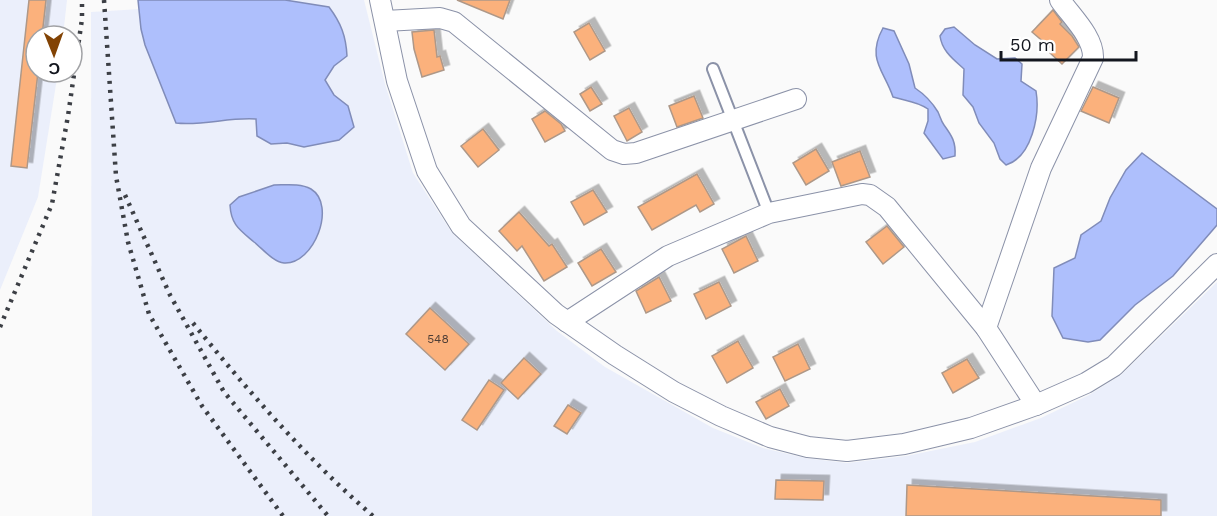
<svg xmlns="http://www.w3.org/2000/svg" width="1217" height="516" font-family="'Work Sans',sans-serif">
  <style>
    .built { fill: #ebeffb }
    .water { fill: #aebffc; stroke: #808cb9; stroke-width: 1.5 }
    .building { fill: #fbb17c; stroke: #ae9888; stroke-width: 1.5; filter: url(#shadow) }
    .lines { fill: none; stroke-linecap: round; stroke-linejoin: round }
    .service-casing { stroke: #8b92a8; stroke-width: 14 }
    .minor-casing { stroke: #8b92a8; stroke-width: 22 }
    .service { stroke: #fff; stroke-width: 10 }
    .minor { stroke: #fff; stroke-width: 20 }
    .rail { stroke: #3c3f45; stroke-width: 4.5; stroke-dasharray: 3 6; stroke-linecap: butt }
    .labels { text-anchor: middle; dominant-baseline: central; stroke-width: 4.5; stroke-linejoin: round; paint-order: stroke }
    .number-label { font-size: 12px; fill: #4d3d36 }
  </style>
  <defs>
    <filter id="shadow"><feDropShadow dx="5.5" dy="-5.5" stdDeviation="0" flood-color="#0004"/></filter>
  </defs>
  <rect width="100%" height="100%" fill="#fafafa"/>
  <g class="built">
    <path d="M0,0H67L63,36H36V72H58L38,197L0,290Z"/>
    <path d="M291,0H364L385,84L413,173L452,233L557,331L605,367L713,428L763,448L805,458L847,463L906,456L975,442L1041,418L1089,395L1121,375L1217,282V516H92L91,12Z"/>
  </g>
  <g class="water">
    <path d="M138,0H285L329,7C341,23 346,36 347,56L334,66L325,80L334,95L348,106L354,127L339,140L304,147L287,143L271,144L257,136L256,119C229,117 203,126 176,123L145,45L141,29Z"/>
    <path d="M954,27L975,45L997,59L1015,58L1022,64L1021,81L1036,91C1040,115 1032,157 1006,165L1000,159L994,143L979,123L973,107L963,95L964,69C953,59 942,51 940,36L945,29Z"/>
    <path d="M883,28L894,31L909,64L915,88C924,94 932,102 938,112C940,116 941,121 944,125C952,136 956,142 955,156L943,159L924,133L928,121V109C917,101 906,101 893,97C884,70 866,59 883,28Z"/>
    <path d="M1142,153L1217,209V225L1173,276L1135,305L1100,340L1088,342L1063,338L1052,316L1054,268L1075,258L1081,235L1101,221L1110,198L1126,170Z"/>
    <path d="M274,185C286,185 300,183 311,189C337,205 314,265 284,263C273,262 262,248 254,242C240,230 231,225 230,205L239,197Z"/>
  </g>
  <g class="building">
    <path d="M29,0H46L42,36H36V72H38L27,168L11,166Z"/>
    <path d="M457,0H510L503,19Z"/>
    <path d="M1053,10L1062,22L1060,24L1072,36L1079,47L1062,64L1050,53L1053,50L1032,32Z"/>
    <path d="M589,23L605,51L590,60L574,32Z"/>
    <path d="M434,30L437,57L440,56L444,70L422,77L414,49L412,32Z"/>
    <path d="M591,87L602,104L590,111L580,94Z"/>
    <path d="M1093,87L1119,98L1109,123L1081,111Z"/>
    <path d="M694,96L703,118L677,127L669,106Z"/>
    <path d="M629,108L642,132L627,141L614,116Z"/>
    <path d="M545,111L561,124L565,131L545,142L532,119Z"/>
    <path d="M483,129L499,150L478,167L461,146Z"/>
    <path d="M816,149L829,171L806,185L793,163Z"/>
    <path d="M860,151L870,177L841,186L832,162Z"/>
    <path d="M697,174L714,204L700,212L696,205L652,230L638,207Z"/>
    <path d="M593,190L607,212L584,225L571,202Z"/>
    <path d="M519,212L549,246L552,244L567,267L544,281L522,246L517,251L499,231Z"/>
    <path d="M887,226L904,247L883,264L866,242Z"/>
    <path d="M746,236L758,261L734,273L722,249Z"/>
    <path d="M601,249L616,272L592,286L578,263Z"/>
    <path d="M659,277L671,301L646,313L636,291Z"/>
    <path d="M719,282L731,306L706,319L694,294Z"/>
    <path d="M430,308L469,344L445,370L406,334Z"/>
    <path d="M738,341L753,368L727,383L712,356Z"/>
    <path d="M798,344L810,369L785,381L773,357Z"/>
    <path d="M524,358L541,374L518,399L501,383Z"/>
    <path d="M967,359L979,378L953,393L942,373Z"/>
    <path d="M489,380L504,390L477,430L462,420Z"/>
    <path d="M780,389L789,406L766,419L756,402Z"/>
    <path d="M568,405L581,413L567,434L554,426Z"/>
    <path d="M776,480L824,481L823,500L775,499Z"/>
    <path d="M907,485L1161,500V516H906Z"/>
  </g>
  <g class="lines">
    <defs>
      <path id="service" d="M713,69L769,213"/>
      <g id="minor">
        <path d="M380,0L397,81L427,171L461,226L556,314L615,355L674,392L721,416L770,437L808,447L847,451L904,444L971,428L1036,405L1086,383L1114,366L1217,264"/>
        <path d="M385,21L440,18L454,22L612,150L624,154L636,153L796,99"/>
        <path d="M567,322L668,256L769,213L862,194L870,195L887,207L986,328L1036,405"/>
        <path d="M986,328L1041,168L1093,58C1094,37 1071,16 1060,0"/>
      </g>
    </defs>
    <use href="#service" class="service-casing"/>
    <use href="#minor" class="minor-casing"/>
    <use href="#service" class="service"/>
    <use href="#minor" class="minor"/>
    <g class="rail">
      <path d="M104,0L116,176L128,242L149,314L202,406L283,516"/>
      <path d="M125,195L170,295L224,392L328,516"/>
      <path d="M193,323C248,391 306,458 373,516"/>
      <path d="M0,327L52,204L68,116L82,19V0"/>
    </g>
  </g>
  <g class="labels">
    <g class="number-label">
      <text x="438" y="339">548</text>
    </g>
  </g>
  <g transform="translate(54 54) rotate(179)"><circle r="28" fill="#ffffff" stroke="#a1a2a5" stroke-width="1.5"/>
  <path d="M0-4.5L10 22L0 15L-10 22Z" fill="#824304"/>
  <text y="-9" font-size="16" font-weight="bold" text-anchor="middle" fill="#13161e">С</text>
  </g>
  <path d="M1001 51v9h135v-9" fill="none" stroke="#13161e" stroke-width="3"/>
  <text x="1010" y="51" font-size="18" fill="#13161e" stroke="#ffffff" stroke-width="4.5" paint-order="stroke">50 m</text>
</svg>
